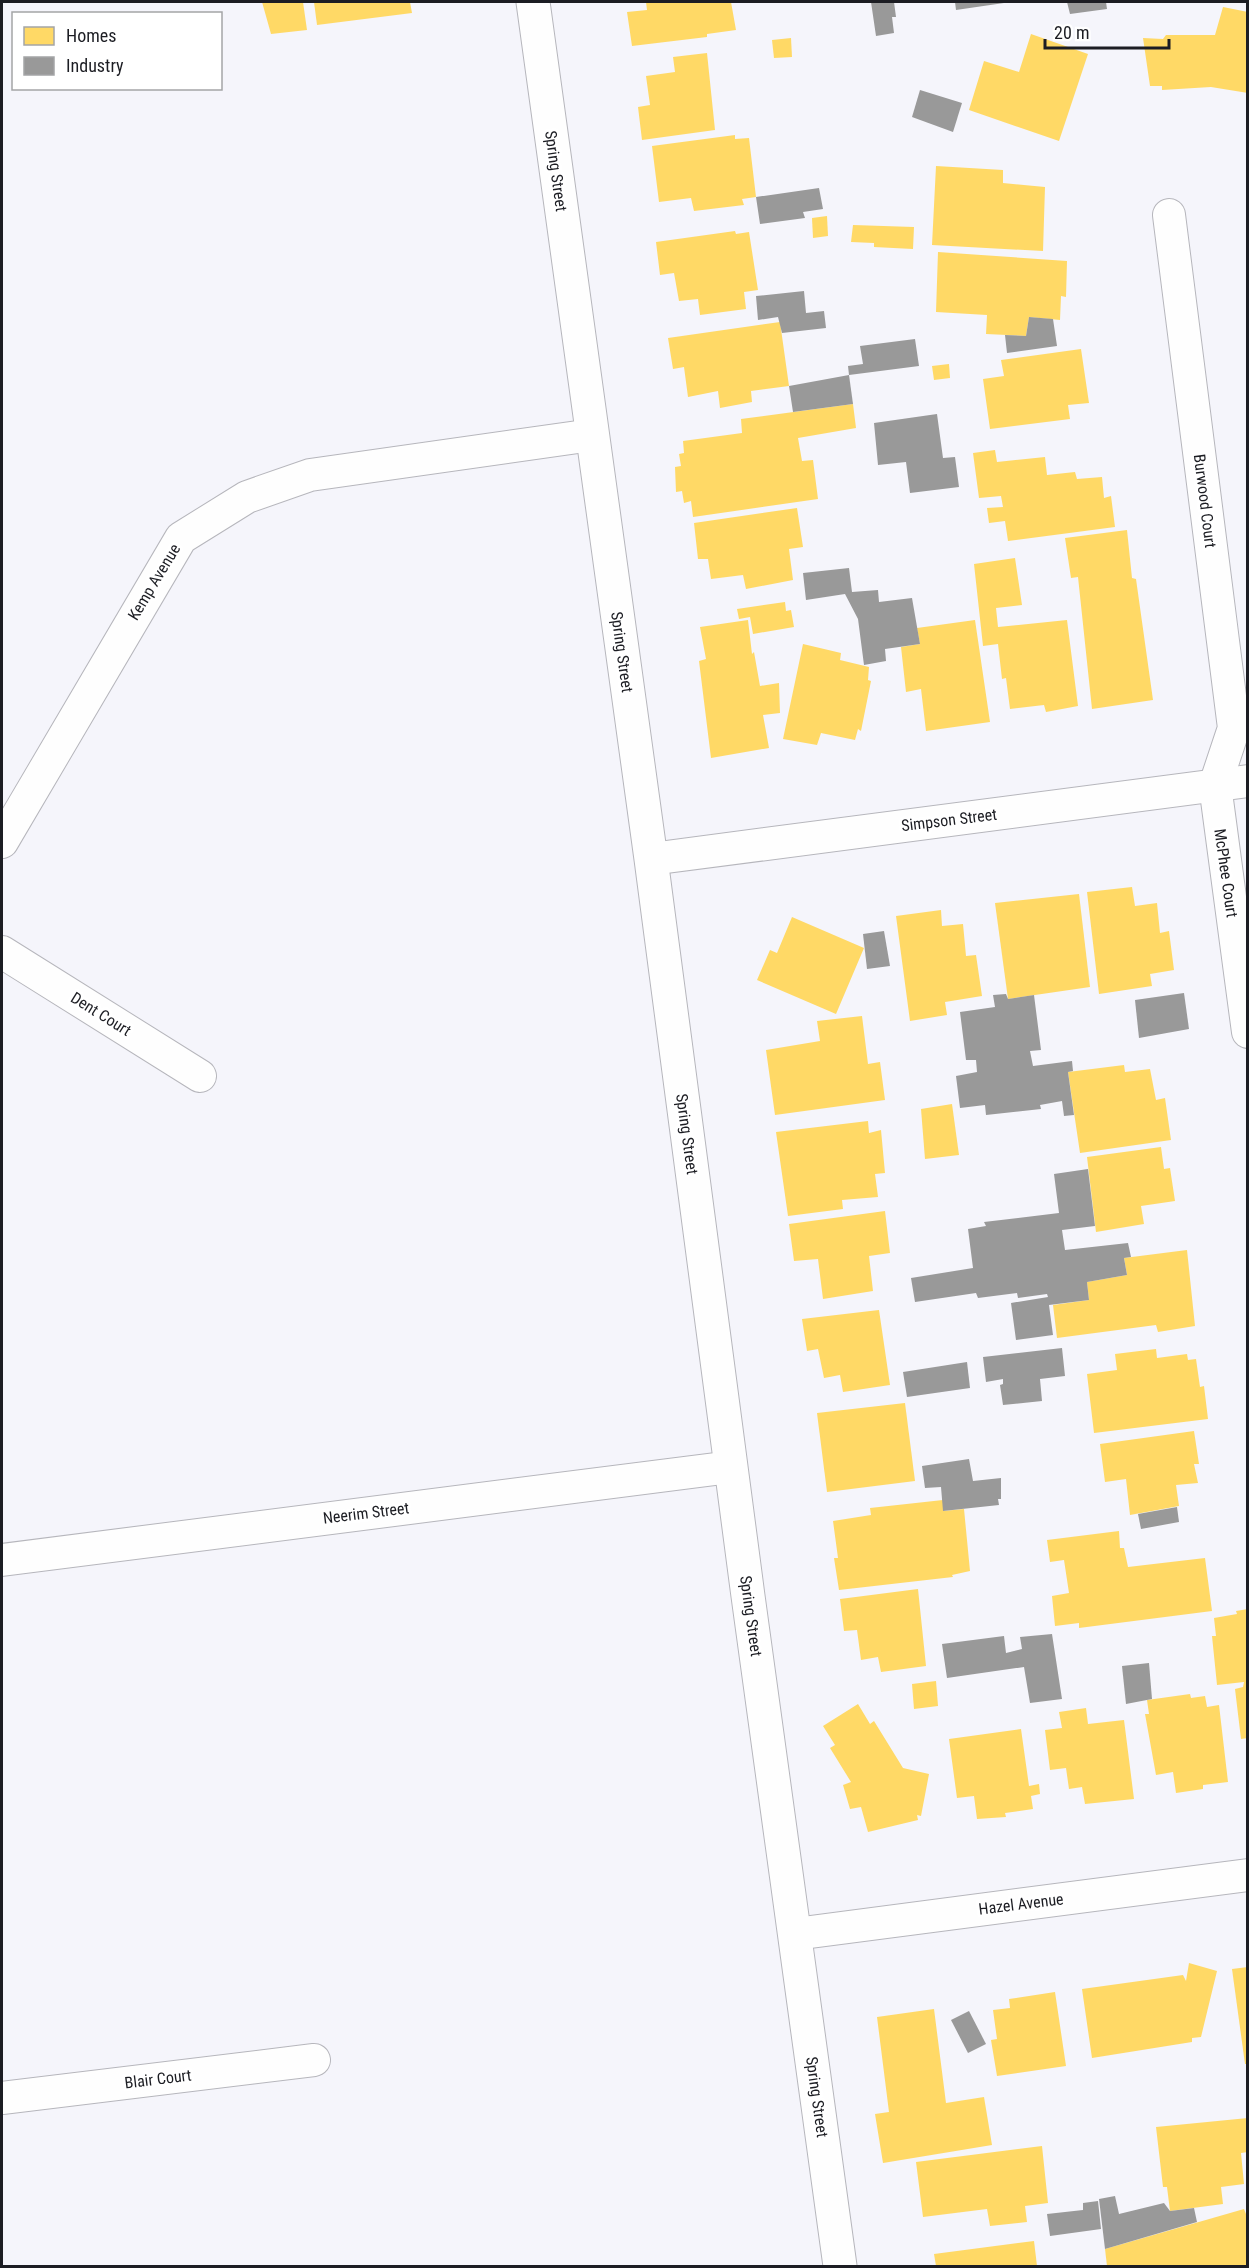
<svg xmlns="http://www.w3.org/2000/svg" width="1249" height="2268" font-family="'Roboto Condensed',sans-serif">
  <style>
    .homes { fill: #ffd966 }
    .industry { fill: #999 }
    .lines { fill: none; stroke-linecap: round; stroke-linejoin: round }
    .minor-casing { stroke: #b6b6bc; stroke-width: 34 }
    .tertiary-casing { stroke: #b6b6bc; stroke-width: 35 }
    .minor { stroke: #fefefe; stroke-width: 32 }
    .tertiary { stroke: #fefefe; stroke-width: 33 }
    .labels { text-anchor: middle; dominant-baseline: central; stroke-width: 6; stroke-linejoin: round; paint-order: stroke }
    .street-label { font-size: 16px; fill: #1c1d23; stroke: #fff }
  </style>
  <rect width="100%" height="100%" fill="#f5f5fb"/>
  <g class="homes">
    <path d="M262,2H303L307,30L271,34Z"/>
    <path d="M314,2H410L412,13L317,25Z"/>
    <path d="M646,2H731L736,30L707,34V37L632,46L627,12L647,10Z"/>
    <path d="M1223,7L1248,12V93L1211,87L1162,90V86H1150L1143,38L1163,39L1166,35H1215Z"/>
    <path d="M1031,34L1088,54L1059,141L969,110L984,61L1019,72Z"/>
    <path d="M791,38L792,57L774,58L772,40Z"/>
    <path d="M707,53L715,130L642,140L638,107L650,105L646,76L675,72L673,57Z"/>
    <path d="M735,135V139L749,138L756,197L742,199L744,205L694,211L691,198L659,202L652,146Z"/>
    <path d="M936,166L1003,170V183L1045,187L1043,251L932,245Z"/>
    <path d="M827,216L828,236L813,238L812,218Z"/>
    <path d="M853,225L914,227L913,249L874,247V243L851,242Z"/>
    <path d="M735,231L736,234L749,232L758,290L744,292L746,309L700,315L698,299L679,301L674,273L660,275L656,242Z"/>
    <path d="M938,252L1067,261L1066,297L1061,296L1060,320L1029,317L1026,336L986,334L987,315L936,312Z"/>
    <path d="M780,322L789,386L751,391L752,402L720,408L718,391L688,397L684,367L673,369L668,338Z"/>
    <path d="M1081,349L1089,403L1068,405L1070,419L990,429L983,379L1004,376L1001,360Z"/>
    <path d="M949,364L950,378L934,380L932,366Z"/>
    <path d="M853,404L856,428L798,438L802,461L813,460L818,499L693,517L691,501L684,503L682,491L676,492L675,467L681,466L679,454L684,453L683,441L742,433L741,419Z"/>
    <path d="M995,450L997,462L1045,457L1047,475L1075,472L1077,479L1102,477L1104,498L1111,496L1115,527L1008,541L1005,521L989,523L987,508L1003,507L1001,496L979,498L973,453Z"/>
    <path d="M797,508L803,547L789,549L793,580L746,589L743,575L711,579L708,559H698L694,523Z"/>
    <path d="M1127,530L1132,578L1136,579L1153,700L1092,709L1078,577L1071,578L1065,538Z"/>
    <path d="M1015,558L1022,605L996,608L998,627L1067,620L1078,706L1046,712L1044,705L1010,709L1006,678L1002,679L998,644L983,646L974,564Z"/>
    <path d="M785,602L786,611L791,610L794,627L753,634L750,617L739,619L737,609Z"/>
    <path d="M748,620L752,654L754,652L760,686L779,683L780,713L763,715L769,748L711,758L699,661L706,659L700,627Z"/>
    <path d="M975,620L990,722L926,731L921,689L906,692L901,647L920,644L917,628Z"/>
    <path d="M803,644L841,653L840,660L869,667L868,680L871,681L861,731L858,729L855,740L821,733L817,745L783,739Z"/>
    <path d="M1132,887L1135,906L1157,903L1160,933L1169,931L1174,970L1150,974L1152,986L1099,994L1087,892Z"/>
    <path d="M1079,894L1090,987L1008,999L995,903Z"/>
    <path d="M941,910L942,926L963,924L966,956L976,955L982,996L945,1002L947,1015L910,1021L896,916Z"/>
    <path d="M792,917L864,948L836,1014L757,980L770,950L777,953Z"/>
    <path d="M862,1016L868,1064L880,1062L885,1100L775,1115L766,1050L820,1041L817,1021Z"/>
    <path d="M1124,1065L1125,1072L1150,1069L1156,1100L1165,1098L1171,1140L1080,1153L1068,1072Z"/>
    <path d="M952,1104L959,1155L925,1159L921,1109Z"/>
    <path d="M868,1121L869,1133L881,1130L885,1173L875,1174L878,1197L842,1200L843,1209L788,1216L776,1132Z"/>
    <path d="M1161,1147L1164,1169L1170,1168L1175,1201L1141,1206L1144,1224L1096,1232L1087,1157Z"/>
    <path d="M885,1211L890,1253L869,1256L873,1291L823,1299L818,1259L794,1261L789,1224Z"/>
    <path d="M1187,1250L1195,1326L1158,1332L1156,1325L1057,1338L1053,1305L1089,1300L1087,1282L1127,1275L1124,1258Z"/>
    <path d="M879,1310L890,1385L843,1392L840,1375L824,1378L818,1349L807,1351L802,1319Z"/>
    <path d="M1156,1349L1157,1358L1187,1354L1188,1360L1196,1359L1200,1387L1204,1386L1208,1419L1094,1433L1087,1374L1117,1370L1115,1354Z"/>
    <path d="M905,1403L915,1481L827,1492L817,1413Z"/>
    <path d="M1194,1431L1199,1464H1194L1198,1483L1176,1485L1179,1506L1130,1515L1126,1479L1105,1482L1100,1444Z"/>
    <path d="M943,1500V1511L964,1509L970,1571L952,1575L953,1577L839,1590L834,1558H838L833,1521L871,1515L870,1508Z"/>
    <path d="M1119,1531L1120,1548H1124L1128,1567L1205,1558L1212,1611L1079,1628V1623L1055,1626L1052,1596L1069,1593L1064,1560L1050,1562L1047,1540Z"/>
    <path d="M918,1589L926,1666L881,1672L878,1657L861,1660L857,1630L844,1631L840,1599Z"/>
    <path d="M1248,1609V1738L1241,1739L1235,1689L1243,1687L1244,1682L1217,1685L1212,1636H1216L1214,1618L1237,1614L1236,1611Z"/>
    <path d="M936,1681L938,1706L914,1709L912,1684Z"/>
    <path d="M1190,1694L1191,1698L1205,1696L1207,1707L1219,1705L1228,1782L1203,1785V1789L1176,1793L1173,1772L1156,1775L1145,1714H1149L1147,1700Z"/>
    <path d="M858,1704L870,1724L874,1721L903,1768L929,1774L921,1816L917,1815L918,1820L868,1832L861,1807L850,1809L843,1785L851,1782L830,1748L835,1745L823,1726Z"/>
    <path d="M1086,1708L1088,1724L1124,1720L1134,1799L1085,1804L1082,1787L1069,1789L1066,1768L1050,1770L1045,1730L1062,1728L1059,1712Z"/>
    <path d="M1021,1729L1029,1786L1039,1784L1040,1794L1031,1796L1033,1809L1005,1813L1006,1817L977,1819L974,1796L957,1798L949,1739Z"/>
    <path d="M1189,1963L1217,1971L1201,2037L1192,2038V2042L1092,2058L1082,1989L1183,1975L1186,1981Z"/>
    <path d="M1248,1967V2064H1245L1232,1969Z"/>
    <path d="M1055,1992L1066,2066L997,2076L991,2040L997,2039L993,2010L1010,2008L1009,1999Z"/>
    <path d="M934,2009L946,2103L984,2097L992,2145L883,2163L875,2114L889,2112L877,2017Z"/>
    <path d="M1248,2118V2152L1241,2153L1244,2184L1221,2187L1223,2204L1170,2211L1167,2187H1163L1156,2127Z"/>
    <path d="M1042,2146L1048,2203L1025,2206L1027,2222L990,2226L987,2209L923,2217L916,2162Z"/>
    <path d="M1244,2209L1248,2219V2266H1107L1105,2249Z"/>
    <path d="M1034,2241L1037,2266H936L934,2254Z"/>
  </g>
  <g class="industry">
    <path d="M871,2H894L896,17H892L894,33L876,36Z"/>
    <path d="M955,2H1004V3L956,10Z"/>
    <path d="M1067,2H1106L1107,9L1070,14Z"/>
    <path d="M920,90L962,103L953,132L912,117Z"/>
    <path d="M819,188L823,209L803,212L805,218L760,224L756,197Z"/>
    <path d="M804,291L806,313L824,311L826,328L782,333L778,317L758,320L756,296Z"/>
    <path d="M1029,317L1053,319L1057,346L1007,353L1005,335L1026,336Z"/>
    <path d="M915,339L919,366L849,375L848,366L863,364L860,346Z"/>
    <path d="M849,375L853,404L793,412L789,386Z"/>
    <path d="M937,414L943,458L955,457L959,487L910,493L906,462L878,465L874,423Z"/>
    <path d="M849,568L852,592L878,590L879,602L912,598L920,644L885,649L886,661L864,665L858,619L845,594L806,600L803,573Z"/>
    <path d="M884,931L890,966L867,969L863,934Z"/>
    <path d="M1184,993L1189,1029L1139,1038L1135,1000Z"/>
    <path d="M1006,994L1008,999L1034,995L1041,1050L1030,1051L1033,1066L1072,1061L1073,1071L1068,1072L1074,1115L1064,1116L1062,1101L1040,1105L1041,1109L986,1115L985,1105L960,1108L956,1076L977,1072L976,1060H966L960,1012L995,1007L993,995Z"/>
    <path d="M1088,1169L1095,1226L1062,1230L1065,1250L1128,1243L1131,1257L1124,1258L1127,1275L1087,1282L1089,1300L1049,1305L1053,1335L1016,1340L1011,1303L1048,1297L1047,1294L1018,1298L1017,1293L978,1298L976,1293L915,1302L911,1278L973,1268L968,1229L986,1226L984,1222L1059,1213L1054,1174Z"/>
    <path d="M1062,1348L1065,1376L1040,1379L1042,1401L1003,1405L1000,1385L1003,1384V1379L986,1382L983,1357Z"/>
    <path d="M967,1362L970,1388L907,1397L903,1372Z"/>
    <path d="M969,1459L973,1481L1001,1478V1499H998L999,1505L943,1511L941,1487L925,1488L922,1466Z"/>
    <path d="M1177,1507L1179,1522L1141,1529L1138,1514Z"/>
    <path d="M1052,1634L1062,1699L1030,1703L1024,1667L947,1678L942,1644L1004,1636L1006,1653L1022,1649L1020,1637Z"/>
    <path d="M1149,1663L1152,1699L1126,1704L1122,1666Z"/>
    <path d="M969,2011L986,2044L968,2053L951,2020Z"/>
    <path d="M1115,2196L1119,2214L1164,2203L1170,2211L1194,2208L1197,2222L1105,2249L1099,2199Z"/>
    <path d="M1098,2201L1101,2229L1050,2236L1047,2214L1083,2210V2203Z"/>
  </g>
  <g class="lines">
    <defs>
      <g id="minor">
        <path d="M1169,215L1234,728L1215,785L1248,1032"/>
        <path d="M2,842L181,538L247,497L310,475L592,435"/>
        <path d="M651,859L1248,781"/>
        <path d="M2,952L200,1076"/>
        <path d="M2,1560L731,1467"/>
        <path d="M795,1934L1248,1875"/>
        <path d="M2,2098L314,2060"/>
      </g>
      <path id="tertiary" d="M533,2L651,859L748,1596L840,2266"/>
    </defs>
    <use href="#minor" class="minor-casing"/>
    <use href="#tertiary" class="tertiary-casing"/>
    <use href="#minor" class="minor"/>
    <use href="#tertiary" class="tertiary"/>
  </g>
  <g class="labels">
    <g class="street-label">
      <text transform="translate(556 171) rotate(82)">Spring Street</text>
      <text transform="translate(1205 501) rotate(83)">Burwood Court</text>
      <text transform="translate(154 582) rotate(-59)">Kemp Avenue</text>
      <text transform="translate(622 652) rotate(82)">Spring Street</text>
      <text transform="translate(949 820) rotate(-7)">Simpson Street</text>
      <text transform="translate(1226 873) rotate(82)">McPhee Court</text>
      <text transform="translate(101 1014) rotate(32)">Dent Court</text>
      <text transform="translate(687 1134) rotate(82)">Spring Street</text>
      <text transform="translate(366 1513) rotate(-7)">Neerim Street</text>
      <text transform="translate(751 1616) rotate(82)">Spring Street</text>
      <text transform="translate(1021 1904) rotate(-7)">Hazel Avenue</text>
      <text transform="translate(158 2079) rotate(-7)">Blair Court</text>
      <text transform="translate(817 2097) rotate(82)">Spring Street</text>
    </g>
  </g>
  <rect width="1249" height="2268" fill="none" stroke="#1c1d23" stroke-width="6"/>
  <rect x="12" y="12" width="210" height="78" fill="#ffffff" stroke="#a4a5a7" stroke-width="1.5"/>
  <rect x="24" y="27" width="30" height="18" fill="#ffd966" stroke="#a4a5a7" stroke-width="1.5"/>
  <text x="66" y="42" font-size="18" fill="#1c1d23">Homes</text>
  <rect x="24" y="57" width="30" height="18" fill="#999999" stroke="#a4a5a7" stroke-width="1.5"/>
  <text x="66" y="72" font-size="18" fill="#1c1d23">Industry</text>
  <path d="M1045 39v9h124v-9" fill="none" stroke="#1c1d23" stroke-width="3"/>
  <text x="1054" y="39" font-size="18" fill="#1c1d23" stroke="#ffffff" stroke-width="4.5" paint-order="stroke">20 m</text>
</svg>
